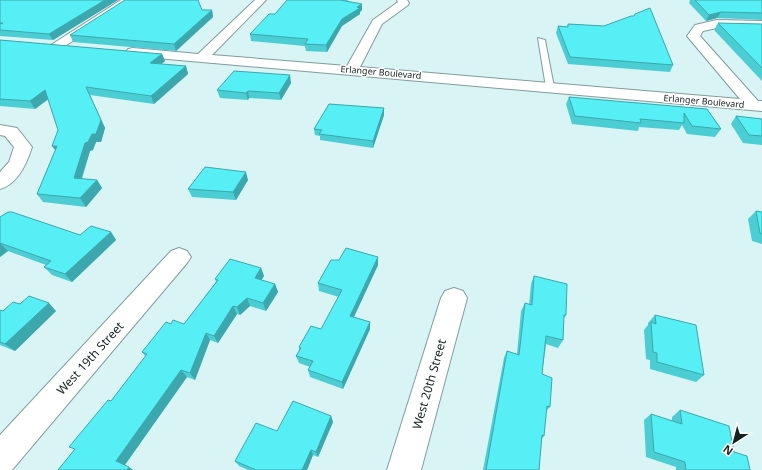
<svg xmlns="http://www.w3.org/2000/svg" width="762" height="470" font-family="'Noto Sans',sans-serif">
  <style>
    .lines { fill: none; stroke-linecap: round; stroke-linejoin: round }
    .lane-casing { stroke: #829b9c; stroke-width: 2 }
    .street-casing { stroke: #829b9c; stroke-width: 2 }
    .lane { fill: #fff; fill-rule: evenodd }
    .street { fill: #fff; fill-rule: evenodd }
    .wall { fill: #4aced4 }
    .shaded-wall { fill: #3ca7ac }
    .building { fill: #56eff6; stroke: #3ca7ac }
    .labels { text-anchor: middle; dominant-baseline: central; stroke-width: 3; stroke-linejoin: round; paint-order: stroke }
    .far-street-label { font-size: 9px; fill: #162020; stroke: #fff }
    .near-street-label { font-size: 12px; fill: #162020; stroke: #fff }
  </style>
  <rect width="100%" height="100%" fill="#d8f4f5"/>
  <g class="lines">
    <defs>
      <path id="lane" d="M538,38L545,40L554,87L553,89H547L546,87Z"/>
      <g id="street">
        <path d="M121,0H134L62,48H52L51,45Z"/>
        <path d="M255,0H266L212,55L347,66L373,20L398,2L397,0H407L409,3L408,5L382,24L360,67L740,99L687,36L695,25L717,20L762,21V29L717,28L703,31L700,36L758,101H762V111L133,56L128,55L126,52L128,49L133,48L198,54Z"/>
        <path d="M0,125L17,128L32,147C27,163 18,184 0,189V172L9,162L14,147L5,136L0,135Z"/>
        <path d="M179,248L187,251L191,257L187,263L12,470H0V435L171,251Z"/>
        <path d="M454,288L463,291L467,298L421,470H387L441,298L445,291Z"/>
      </g>
    </defs>
    <use href="#lane" class="lane-casing"/>
    <use href="#street" class="street-casing"/>
    <use href="#lane" class="lane"/>
    <use href="#street" class="street"/>
  </g>
  <g class="wall">
    <path d="M0,0H118L53,40L0,36Z"/>
    <path d="M287,0H349L347,1L362,4V10L360,12V14L342,26L327,52L306,51L305,46L251,41L250,34L275,14Z"/>
    <path d="M690,0H762V20L717,18L706,21L689,3Z"/>
    <path d="M202,10H212L213,17L176,51L73,42L70,35Z"/>
    <path d="M635,14L673,65L670,72L568,64L556,33L558,26L567,27L568,24L604,26L634,16Z"/>
    <path d="M718,23L762,24V81L714,30Z"/>
    <path d="M0,40L162,54L165,61L161,64L186,66L188,74L154,104L90,95L105,128L101,142H96L93,150L90,151L82,179L97,180L102,188L86,207L43,202L37,194L55,151L58,130L48,99L35,109L0,106Z"/>
    <path d="M291,83L281,100L249,98L248,100L220,98L217,90Z"/>
    <path d="M569,97L707,109L721,129L715,137L687,134L682,125L679,130L639,127L638,131L572,124L566,104Z"/>
    <path d="M384,108V115L373,148L320,140V136L315,135L314,129Z"/>
    <path d="M736,116L762,119V145L743,143L731,124Z"/>
    <path d="M248,180L236,200L192,197L188,189Z"/>
    <path d="M756,211L762,212V244L752,241L748,219Z"/>
    <path d="M0,217L80,235L111,232L116,240L72,282L52,275L44,267L46,265L8,251L0,257Z"/>
    <path d="M378,257V265L354,317L370,322V329L343,389L310,377L308,370L310,367L299,363L296,356L299,350V347L321,329L339,297L319,291L318,283Z"/>
    <path d="M261,268L264,276L261,280L275,284L278,292L266,311L250,306L240,315L237,314L218,343L210,340L195,380L187,377L125,465L133,470H58L75,450L111,401L146,357L142,352L171,324H184L216,282L215,279Z"/>
    <path d="M534,276L566,315L563,320V340L558,348L546,344L542,374L550,407L546,411L544,436L541,440L539,470H483L504,358L507,351L517,354L521,311L525,303L529,305L531,284Z"/>
    <path d="M20,304L56,311L15,351L0,345V310L3,311Z"/>
    <path d="M655,315L704,375L696,382L650,369V360L646,359L644,330L648,325V323Z"/>
    <path d="M680,410L734,452L750,470H676V467L646,457L644,420L651,414L672,421V417Z"/>
    <path d="M331,416L333,422L318,457L313,455L307,470H248L239,466L235,461L277,431Z"/>
  </g>
  <g class="shaded-wall">
    <path d="M105,0H118L53,40L49,34Z"/>
    <path d="M362,4V10L360,12V14L342,26L327,52L326,45L342,19Z"/>
    <path d="M212,10L213,17L176,51L174,44Z"/>
    <path d="M721,12L717,18L706,21L709,15Z"/>
    <path d="M162,54L165,61L153,71L150,63Z"/>
    <path d="M186,66L188,74L154,104L151,96Z"/>
    <path d="M290,75L291,83L281,100L279,93Z"/>
    <path d="M86,87L105,128L101,142H96L93,150L90,151L79,186L74,178Z"/>
    <path d="M45,90L50,98L35,109L30,101Z"/>
    <path d="M248,91L249,98L248,100L246,93Z"/>
    <path d="M384,108V115L373,148V141Z"/>
    <path d="M52,146H57L58,154Z"/>
    <path d="M246,172L248,180L236,200L233,192Z"/>
    <path d="M97,180L102,188L86,207L80,198Z"/>
    <path d="M111,232L116,240L72,282L65,274Z"/>
    <path d="M0,243L8,251L0,257Z"/>
    <path d="M378,257V265L351,323L350,316Z"/>
    <path d="M261,268L264,276L258,286L255,278Z"/>
    <path d="M275,284L278,292L266,311L263,303Z"/>
    <path d="M247,298L250,306L240,315L237,307Z"/>
    <path d="M49,303L56,311L15,351L5,344Z"/>
    <path d="M233,306L237,314L218,343L214,336Z"/>
    <path d="M370,322V329L343,389L342,382Z"/>
    <path d="M206,333L210,340L195,380L190,373Z"/>
    <path d="M181,370L187,377L124,466L116,461Z"/>
    <path d="M331,416L333,422L318,457L316,452Z"/>
    <path d="M311,450L313,455L307,470H302Z"/>
    <path d="M129,467L133,470H127Z"/>
  </g>
  <g class="building">
    <path d="M0,0H105L49,34L0,30V24L3,23H0Z"/>
    <path d="M125,0H198L202,10H212L174,44L70,35Z"/>
    <path d="M287,0H340L362,4L357,7L360,8L342,19L326,45L305,44L308,39L250,34L269,14H275Z"/>
    <path d="M695,0H762V13L721,12L709,15Z"/>
    <path d="M650,8L673,65L570,57L558,26L568,27V24L604,26L631,16H634L635,14Z"/>
    <path d="M718,23L762,24V68Z"/>
    <path d="M0,40L162,54L150,63L186,66L151,96L86,87L101,120L96,134H92L88,142L85,143L74,178L97,180L80,198L37,194L57,146H52L58,130L45,90L30,101L0,99Z"/>
    <path d="M234,71L290,75L279,93L248,91L246,93L217,90Z"/>
    <path d="M569,97L707,109L721,129L692,126L684,113V123L640,119L641,123L575,116Z"/>
    <path d="M329,104L384,108L373,141L319,134L322,130L314,129Z"/>
    <path d="M736,116L762,119V136L749,135Z"/>
    <path d="M205,167L246,172L233,192L188,189Z"/>
    <path d="M756,211L762,212V234L760,233Z"/>
    <path d="M8,212H12L80,235L91,226L111,232L65,274L44,267L51,261L0,243V217Z"/>
    <path d="M346,248L378,257L350,316L370,322L342,382L308,370L313,361L296,356L301,348L299,347L311,326L321,329L342,290L318,283L331,260H339Z"/>
    <path d="M230,259L261,268L255,278L275,284L263,303L247,298L237,307L233,306L214,336L206,333L190,373L181,370L116,461L129,467L127,470H58L75,449L69,447L108,400L111,401L147,354L142,352L166,322L171,324L173,320L184,324L218,280L215,279Z"/>
    <path d="M534,276L567,284L566,315H564L563,340L546,336L542,374L552,378L550,407L547,406L544,436L542,435L539,470H486L507,351L519,355L525,303L532,305Z"/>
    <path d="M29,296L49,303L5,344L0,342V310L3,311L13,302L20,304Z"/>
    <path d="M655,315L696,325L704,375L657,362V353L653,352L651,322L656,324Z"/>
    <path d="M293,401L331,416L316,452L311,450L302,470H256L235,461L256,423L277,431Z"/>
    <path d="M680,410L729,426L734,452L747,456L750,470H686L685,462L654,452L651,414L682,424Z"/>
  </g>
  <g class="labels">
    <g class="far-street-label">
      <text transform="translate(381 72) rotate(5)">Erlanger Boulevard</text>
      <text transform="translate(704 101) rotate(5)">Erlanger Boulevard</text>
    </g>
    <g class="near-street-label">
      <text transform="translate(90 358) rotate(-48)">West 19th Street</text>
      <text transform="translate(429 384) rotate(-74)">West 20th Street</text>
    </g>
  </g>
  <g transform="translate(734 442) rotate(216)" stroke="#ffffff" stroke-width="3" paint-order="stroke">
  <path d="M0-3L7 15L0 10L-7 15Z" fill="#162020"/>
  <text y="-6" font-size="11" font-weight="bold" text-anchor="middle" fill="#162020">N</text>
  </g>
</svg>
